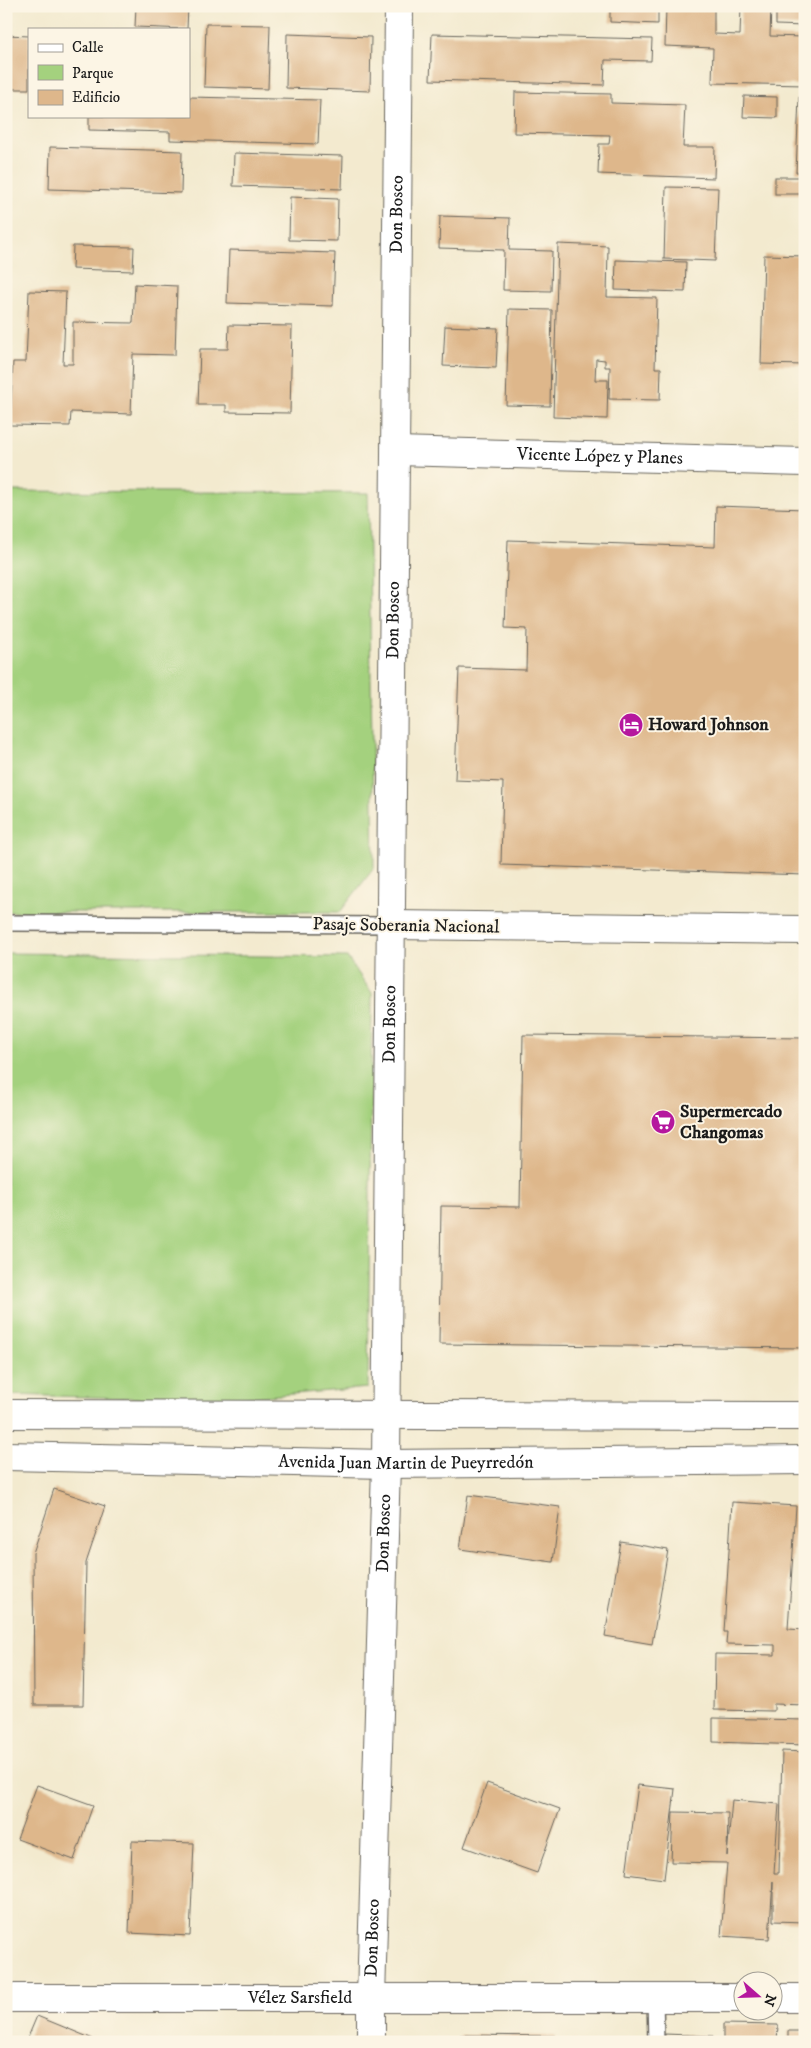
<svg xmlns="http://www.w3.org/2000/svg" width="811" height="2048" font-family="'IM FELL DW Pica',serif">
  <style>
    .green { fill: #a4d17e; stroke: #60764d }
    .building { fill: #deb78b }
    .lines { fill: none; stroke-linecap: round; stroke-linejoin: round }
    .lane-casing { stroke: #67645b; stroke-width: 18 }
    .street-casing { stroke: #67645b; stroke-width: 30 }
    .secondary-casing { stroke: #67645b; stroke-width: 30 }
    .lane { stroke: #fff; stroke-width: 15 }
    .street { stroke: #fff; stroke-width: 28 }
    .secondary { stroke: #fff; stroke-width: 28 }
    .labels { text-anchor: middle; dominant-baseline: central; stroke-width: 4; stroke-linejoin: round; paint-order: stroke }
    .street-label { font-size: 18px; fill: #1c1c1c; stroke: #fcf5e5 }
    .poi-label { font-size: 18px; font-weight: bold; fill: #1c1c1c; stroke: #fcf5e5; text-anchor: start }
  </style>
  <rect width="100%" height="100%" fill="#fcf5e5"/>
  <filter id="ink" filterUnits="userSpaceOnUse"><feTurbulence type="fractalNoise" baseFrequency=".02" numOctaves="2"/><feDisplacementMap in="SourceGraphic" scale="10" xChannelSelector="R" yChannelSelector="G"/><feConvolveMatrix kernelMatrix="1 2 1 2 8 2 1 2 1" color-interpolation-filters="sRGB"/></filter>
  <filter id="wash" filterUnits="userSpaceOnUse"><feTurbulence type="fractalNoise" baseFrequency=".0096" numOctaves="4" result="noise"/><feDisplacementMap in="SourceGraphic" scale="20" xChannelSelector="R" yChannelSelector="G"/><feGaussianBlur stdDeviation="1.12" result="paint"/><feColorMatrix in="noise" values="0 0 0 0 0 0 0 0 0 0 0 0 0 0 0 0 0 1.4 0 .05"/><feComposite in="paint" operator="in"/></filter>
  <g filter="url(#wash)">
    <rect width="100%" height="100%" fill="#f3eacf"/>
    <g class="green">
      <path d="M6,491L368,493L374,868L340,912H6Z"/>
      <path d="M6,953L347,957L372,993L368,1388L216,1400L6,1395Z"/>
    </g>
    <g id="blocks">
      <g class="building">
        <path d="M136,6H188L187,29L135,27Z"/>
        <path d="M610,6H658V24L610,22Z"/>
        <path d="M666,6H714V34L740,35L741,6H771L770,36L803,37L802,69H805V85L712,83L713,48L665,46Z"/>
        <path d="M776,6H805V26L776,25Z"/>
        <path d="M206,24L270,25L268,89L204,87Z"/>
        <path d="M287,34L371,37L370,91L286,88Z"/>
        <path d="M432,34L652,39L651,61L605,60L604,85L430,80Z"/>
        <path d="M6,35L29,36V89H6Z"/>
        <path d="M515,92L611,94V103L685,105L683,147H715L714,178L598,174L599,144H609L610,135L514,133Z"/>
        <path d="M744,96L777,97V118L743,117Z"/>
        <path d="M189,97L320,100L318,144L170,140V132L89,130V116H189Z"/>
        <path d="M799,97L805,98V172H796Z"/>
        <path d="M50,147L182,151L181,193L49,189Z"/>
        <path d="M234,153L343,156L342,189L233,186Z"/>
        <rect x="775" y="177" width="30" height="17"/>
        <path d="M666,187L718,188L715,261L664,259Z"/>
        <path d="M290,197L338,199L337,241L289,240Z"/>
        <path d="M440,216L510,218L509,250L552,251L551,291L503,290L504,250L439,248Z"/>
        <path d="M558,244L608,246L607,297L657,298L655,368H661L660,400L609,399L610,367H605V360L596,359L595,380H608L607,419L553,417Z"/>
        <path d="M73,246L134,247L133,271L72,269Z"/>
        <path d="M229,250L335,253L333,306L227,303Z"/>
        <path d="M764,255L805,256V365L761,364Z"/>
        <path d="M616,260L686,262L685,292L615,290Z"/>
        <path d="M135,284L177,286L175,355L133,354L131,414L71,412L70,426L10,425L13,362H26L29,291L66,292L63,364H73V322L133,323Z"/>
        <path d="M509,309L552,310L550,406L506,405Z"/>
        <path d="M229,325L292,326L290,413L226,412V405H198L200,349H228Z"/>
        <path d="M445,326L498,328L496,368L443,366Z"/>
        <path d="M716,506L805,509V875L501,865L503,782L455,780L459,668L526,670L527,629L505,628L508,540L715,547Z"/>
        <path d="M523,1035L805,1038V1348L439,1344L441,1206L520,1207Z"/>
        <path d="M54,1489L105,1506L86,1563L83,1705H34L33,1553Z"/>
        <path d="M468,1495L560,1507L553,1562L460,1549Z"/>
        <path d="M732,1502L796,1506L788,1629L805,1630V1705L774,1704V1711L714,1710L715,1654L775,1655V1645L726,1644L727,1632H724Z"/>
        <path d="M621,1542L668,1550L652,1644L605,1636Z"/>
        <path d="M713,1718L805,1720V1745L713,1742Z"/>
        <path d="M782,1751L805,1752V1922L773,1921V1881L769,1939L721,1936L727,1863L671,1862L673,1812L728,1813L727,1856L732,1800L779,1804L774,1873H779Z"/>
        <path d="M487,1783L560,1809L537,1873L464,1847Z"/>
        <path d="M37,1785L93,1805L74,1860L17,1839Z"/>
        <path d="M638,1785L675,1789L664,1879L626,1874Z"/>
        <path d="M132,1841L194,1843L190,1936L129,1933Z"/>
        <path d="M37,2016L93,2039L91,2042H26Z"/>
        <path d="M723,2024L778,2025L777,2042H723Z"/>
        <rect x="788" y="2031" width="17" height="11"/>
        <path d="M665,2034L713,2036V2042H665Z"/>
        <path d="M460,2035L555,2036V2042H460Z"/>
      </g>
    </g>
  </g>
  <g filter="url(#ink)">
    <use href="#blocks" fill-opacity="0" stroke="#67645b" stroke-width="1"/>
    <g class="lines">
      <defs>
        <g id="lane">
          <path d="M6,923L392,925"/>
          <path d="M655,1998L656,2042"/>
        </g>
        <g id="street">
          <path id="s1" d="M396,451L805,462"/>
          <path d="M392,925L805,930"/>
          <path id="s2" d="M6,1998H744"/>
          <path d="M774,1998H805"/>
          <path id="s3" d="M371,2042V1998L386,1464L399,6"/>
        </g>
        <g id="secondary">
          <path d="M6,1414L805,1416"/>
          <path id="s4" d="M6,1456L386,1464L805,1460"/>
        </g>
      </defs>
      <use href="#lane" class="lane-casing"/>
      <use href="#street" class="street-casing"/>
      <use href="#secondary" class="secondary-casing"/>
      <use href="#lane" class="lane"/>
      <use href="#street" class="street"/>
      <use href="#secondary" class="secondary"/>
    </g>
  </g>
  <defs>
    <symbol id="hotel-disc" viewBox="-11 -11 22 22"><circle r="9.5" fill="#b5179e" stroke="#fcf5e5"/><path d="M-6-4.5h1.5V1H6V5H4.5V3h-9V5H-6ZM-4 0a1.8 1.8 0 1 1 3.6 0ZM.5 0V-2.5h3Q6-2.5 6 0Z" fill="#fff"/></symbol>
    <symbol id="supermarket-disc" viewBox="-11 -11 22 22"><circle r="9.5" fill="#b5179e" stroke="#fcf5e5"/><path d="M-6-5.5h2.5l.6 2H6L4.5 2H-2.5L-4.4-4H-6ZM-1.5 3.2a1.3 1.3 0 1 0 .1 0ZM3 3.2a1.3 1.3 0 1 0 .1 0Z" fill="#fff"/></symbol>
  </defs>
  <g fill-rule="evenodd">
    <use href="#hotel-disc" x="617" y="711" width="28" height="28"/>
    <use href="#supermarket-disc" x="649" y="1108" width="28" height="28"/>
  </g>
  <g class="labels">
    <g class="street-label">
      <text stroke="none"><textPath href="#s3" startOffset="1828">Don Bosco</textPath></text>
      <text stroke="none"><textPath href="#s1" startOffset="204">Vicente López y Planes</textPath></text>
      <text stroke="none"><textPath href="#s3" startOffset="1422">Don Bosco</textPath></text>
      <text transform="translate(406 926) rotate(1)">Pasaje Soberania Nacional</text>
      <text stroke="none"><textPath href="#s3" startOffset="1018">Don Bosco</textPath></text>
      <text stroke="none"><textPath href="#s4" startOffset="400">Avenida Juan Martin de Pueyrredón</textPath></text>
      <text stroke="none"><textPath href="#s3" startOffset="509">Don Bosco</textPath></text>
      <text stroke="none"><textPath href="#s3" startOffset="104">Don Bosco</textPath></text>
      <text stroke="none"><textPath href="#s2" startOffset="294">Vélez Sarsfield</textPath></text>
    </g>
    <g class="poi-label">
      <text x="648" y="725">Howard Johnson</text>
      <text x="680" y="1112">Supermercado<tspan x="680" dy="21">Changomas</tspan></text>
    </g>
  </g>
  <rect width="811" height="2048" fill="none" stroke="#fcf5e5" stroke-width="25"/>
  <rect x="28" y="28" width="162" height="90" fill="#fcf5e5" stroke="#a29e95"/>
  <rect x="38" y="44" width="25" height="8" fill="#ffffff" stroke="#a29e95"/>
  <text x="72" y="52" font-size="15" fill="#1c1c1c">Calle</text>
  <rect x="38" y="65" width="25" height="15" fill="#a4d17e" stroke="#a29e95"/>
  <text x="72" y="78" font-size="15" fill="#1c1c1c">Parque</text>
  <rect x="38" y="90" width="25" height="15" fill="#deb78b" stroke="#a29e95"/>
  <text x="72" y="102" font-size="15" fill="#1c1c1c">Edificio</text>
  <g transform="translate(758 1996) rotate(110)"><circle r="24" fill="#fcf5e5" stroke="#a29e95"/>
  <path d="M0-4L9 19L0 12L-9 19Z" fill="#b5179e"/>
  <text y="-8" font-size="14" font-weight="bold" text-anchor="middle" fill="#1c1c1c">N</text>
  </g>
</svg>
